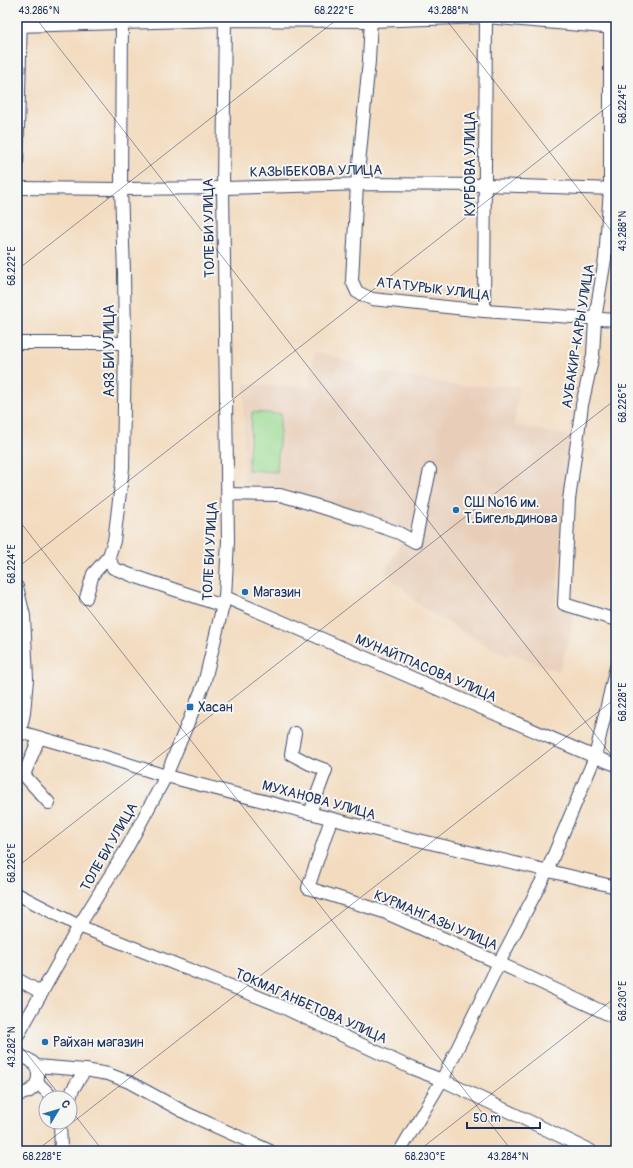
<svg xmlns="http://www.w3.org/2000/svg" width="633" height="1168" font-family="Pangolin,sans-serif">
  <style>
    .built { fill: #e8ceb9 }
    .green { fill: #98da91; stroke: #5a8478 }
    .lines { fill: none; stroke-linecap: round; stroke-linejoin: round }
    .minor-casing { stroke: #3b496d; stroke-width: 14 }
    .minor { stroke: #fff; stroke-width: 12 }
    .ticks { fill: none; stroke: #1b2f5e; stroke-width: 1; stroke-opacity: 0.45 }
    .poi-dot { fill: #1f6fb2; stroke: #f6f6f2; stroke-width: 1.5 }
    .labels { text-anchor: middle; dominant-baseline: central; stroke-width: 4; stroke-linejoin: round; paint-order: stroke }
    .street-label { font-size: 14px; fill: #1b2f5e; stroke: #f6f6f2 }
    .poi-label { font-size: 14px; fill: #1b2f5e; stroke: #f6f6f2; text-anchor: start }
    .neatline { fill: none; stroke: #1b2f5e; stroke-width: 1.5 }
    .ticks-label { font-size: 10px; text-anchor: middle; fill: #1b2f5e }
  </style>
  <rect width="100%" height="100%" fill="#f6f6f2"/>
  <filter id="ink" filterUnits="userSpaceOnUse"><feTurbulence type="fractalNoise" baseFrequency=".025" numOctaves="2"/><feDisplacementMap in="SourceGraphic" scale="8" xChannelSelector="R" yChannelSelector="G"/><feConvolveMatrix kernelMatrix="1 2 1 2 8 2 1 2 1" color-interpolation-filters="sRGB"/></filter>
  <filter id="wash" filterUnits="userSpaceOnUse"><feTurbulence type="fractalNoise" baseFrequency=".012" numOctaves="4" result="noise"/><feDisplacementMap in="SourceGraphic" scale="16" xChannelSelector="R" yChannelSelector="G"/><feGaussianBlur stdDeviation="0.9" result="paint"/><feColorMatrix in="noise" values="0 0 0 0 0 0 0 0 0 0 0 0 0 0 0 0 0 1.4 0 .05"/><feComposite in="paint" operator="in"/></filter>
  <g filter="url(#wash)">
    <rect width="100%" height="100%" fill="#f3dbbf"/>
    <path class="built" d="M315,351L353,363L361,369L371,372H380L460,386H519L514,425L569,436L556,606L573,612V625L559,672L525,659L511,652L508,656L493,649L426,610L412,598L404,589L384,573L408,531L290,490L244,482V384L308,387Z"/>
    <path class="green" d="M252,412L281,414L277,472L248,470Z"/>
  </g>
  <g filter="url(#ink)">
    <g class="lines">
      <defs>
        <g id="minor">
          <path d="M122,17L121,189L124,272L125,343L123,468L114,541L109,556L113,568L131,575L223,606"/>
          <path d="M371,17L369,61L357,184L352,281L357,292L372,299L484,311L616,320"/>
          <path d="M610,17V189L605,259L595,319L593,355L582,405L569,500L564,604L616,620"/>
          <path d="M17,26L225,20L371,21L486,17L616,28"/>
          <path d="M17,167L21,17"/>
          <path d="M17,188L121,189L223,188L365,184L485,185L616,189"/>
          <path d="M484,311L486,17"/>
          <path d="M17,343H125"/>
          <path d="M228,494L280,495L308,503L359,519L399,533L415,542L430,470"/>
          <path d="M17,587L24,616L27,679L24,713L20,732"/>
          <path d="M225,597L595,757L616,765"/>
          <path d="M86,598L93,574L109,556"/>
          <path d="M17,731L93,753L166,776L376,830L616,887"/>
          <path d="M295,733L291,754L310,764L326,770L310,813"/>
          <path d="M39,738L24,775L49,803"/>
          <path d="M331,819L308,888L384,912L499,963L616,1018"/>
          <path d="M17,894L79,926L276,1004L411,1068L442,1080L514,1114L591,1151"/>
          <path d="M17,979L42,993"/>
          <path d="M17,1037L79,926L127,848L166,776L204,684L225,597L228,541L223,188L225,17"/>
          <path d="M17,1057C45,1056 45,1095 17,1094"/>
          <path d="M36,1066L85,1070L108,1074L129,1082L188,1114L270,1151"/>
          <path d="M37,1082L49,1094L51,1098"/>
          <path d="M70,1098L73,1089L85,1070"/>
          <path d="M60,1122L61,1151"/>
          <path d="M400,1151L442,1080L499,963L547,871L595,757L616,667"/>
        </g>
      </defs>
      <use href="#minor" class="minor-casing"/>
      <use href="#minor" class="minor"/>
    </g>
  </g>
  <path class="ticks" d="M35,17L616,761M444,17L616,237M17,270L340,17M17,518L512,1151M17,568L616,100M17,867L616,399M17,1041L62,1098M70,1109L103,1151M36,1151L616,698M418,1151L616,997"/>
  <g class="poi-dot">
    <circle cx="456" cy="510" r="4"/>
    <circle cx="245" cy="592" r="4"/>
    <rect x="186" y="703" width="8" height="8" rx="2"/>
    <circle cx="45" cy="1042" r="4"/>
  </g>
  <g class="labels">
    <g class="street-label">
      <text transform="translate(470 164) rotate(-90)">КУРБОВА УЛИЦА</text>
      <text transform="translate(316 171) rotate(-1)">КАЗЫБЕКОВА УЛИЦА</text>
      <text transform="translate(209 228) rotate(-91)">ТОЛЕ БИ УЛИЦА</text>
      <text transform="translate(433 289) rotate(7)">АТАТУРЫК УЛИЦА</text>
      <text transform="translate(578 336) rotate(-81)">АУБАКИР-КАРЫ УЛИЦА</text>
      <text transform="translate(109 351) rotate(-90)">АЯЗ БИ УЛИЦА</text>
      <text transform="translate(210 551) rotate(-87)">ТОЛЕ БИ УЛИЦА</text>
      <text transform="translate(426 668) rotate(23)">МУНАЙТПАСОВА УЛИЦА</text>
      <text transform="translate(319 800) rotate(15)">МУХАНОВА УЛИЦА</text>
      <text transform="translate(109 847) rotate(-60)">ТОЛЕ БИ УЛИЦА</text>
      <text transform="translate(436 920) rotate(23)">КУРМАНГАЗЫ УЛИЦА</text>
      <text transform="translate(311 1006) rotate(24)">ТОКМАГАНБЕТОВА УЛИЦА</text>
    </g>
    <g class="poi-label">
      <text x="464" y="502">СШ №16 им.<tspan x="464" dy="16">Т.Бигельдинова</tspan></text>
      <text x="253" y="592">Магазин</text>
      <text x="198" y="707">Хасан</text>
      <text x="53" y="1042">Райхан магазин</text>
    </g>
  </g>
  <rect width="633" height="1168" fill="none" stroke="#f6f6f2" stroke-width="44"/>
  <g transform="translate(58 1110) rotate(52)"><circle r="19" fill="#f6f6f2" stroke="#9ea6b7"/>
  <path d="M0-3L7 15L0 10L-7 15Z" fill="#1f6fb2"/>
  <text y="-6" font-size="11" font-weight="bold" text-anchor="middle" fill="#1b2f5e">С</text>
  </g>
  <path d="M467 1122v6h73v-6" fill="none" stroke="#1b2f5e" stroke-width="2"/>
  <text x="473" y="1122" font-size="12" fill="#1b2f5e" stroke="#f6f6f2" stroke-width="3" paint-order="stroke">50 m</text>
  <rect x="22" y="22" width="589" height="1124" class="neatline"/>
  <g class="ticks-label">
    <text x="39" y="14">43.286°N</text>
    <text x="334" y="14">68.222°E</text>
    <text x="448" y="14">43.288°N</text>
    <text transform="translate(622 104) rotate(-90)" y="4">68.224°E</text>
    <text transform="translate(622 231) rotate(-90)" y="4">43.288°N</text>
    <text transform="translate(11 266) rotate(-90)" y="4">68.222°E</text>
    <text transform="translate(622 403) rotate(-90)" y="4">68.226°E</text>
    <text transform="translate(11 564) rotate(-90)" y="4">68.224°E</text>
    <text transform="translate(622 702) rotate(-90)" y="4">68.228°E</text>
    <text transform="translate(11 863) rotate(-90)" y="4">68.226°E</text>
    <text transform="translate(622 1001) rotate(-90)" y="4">68.230°E</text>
    <text transform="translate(11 1047) rotate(-90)" y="4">43.282°N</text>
    <text x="42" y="1160">68.228°E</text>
    <text x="425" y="1160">68.230°E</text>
    <text x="508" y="1160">43.284°N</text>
  </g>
</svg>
